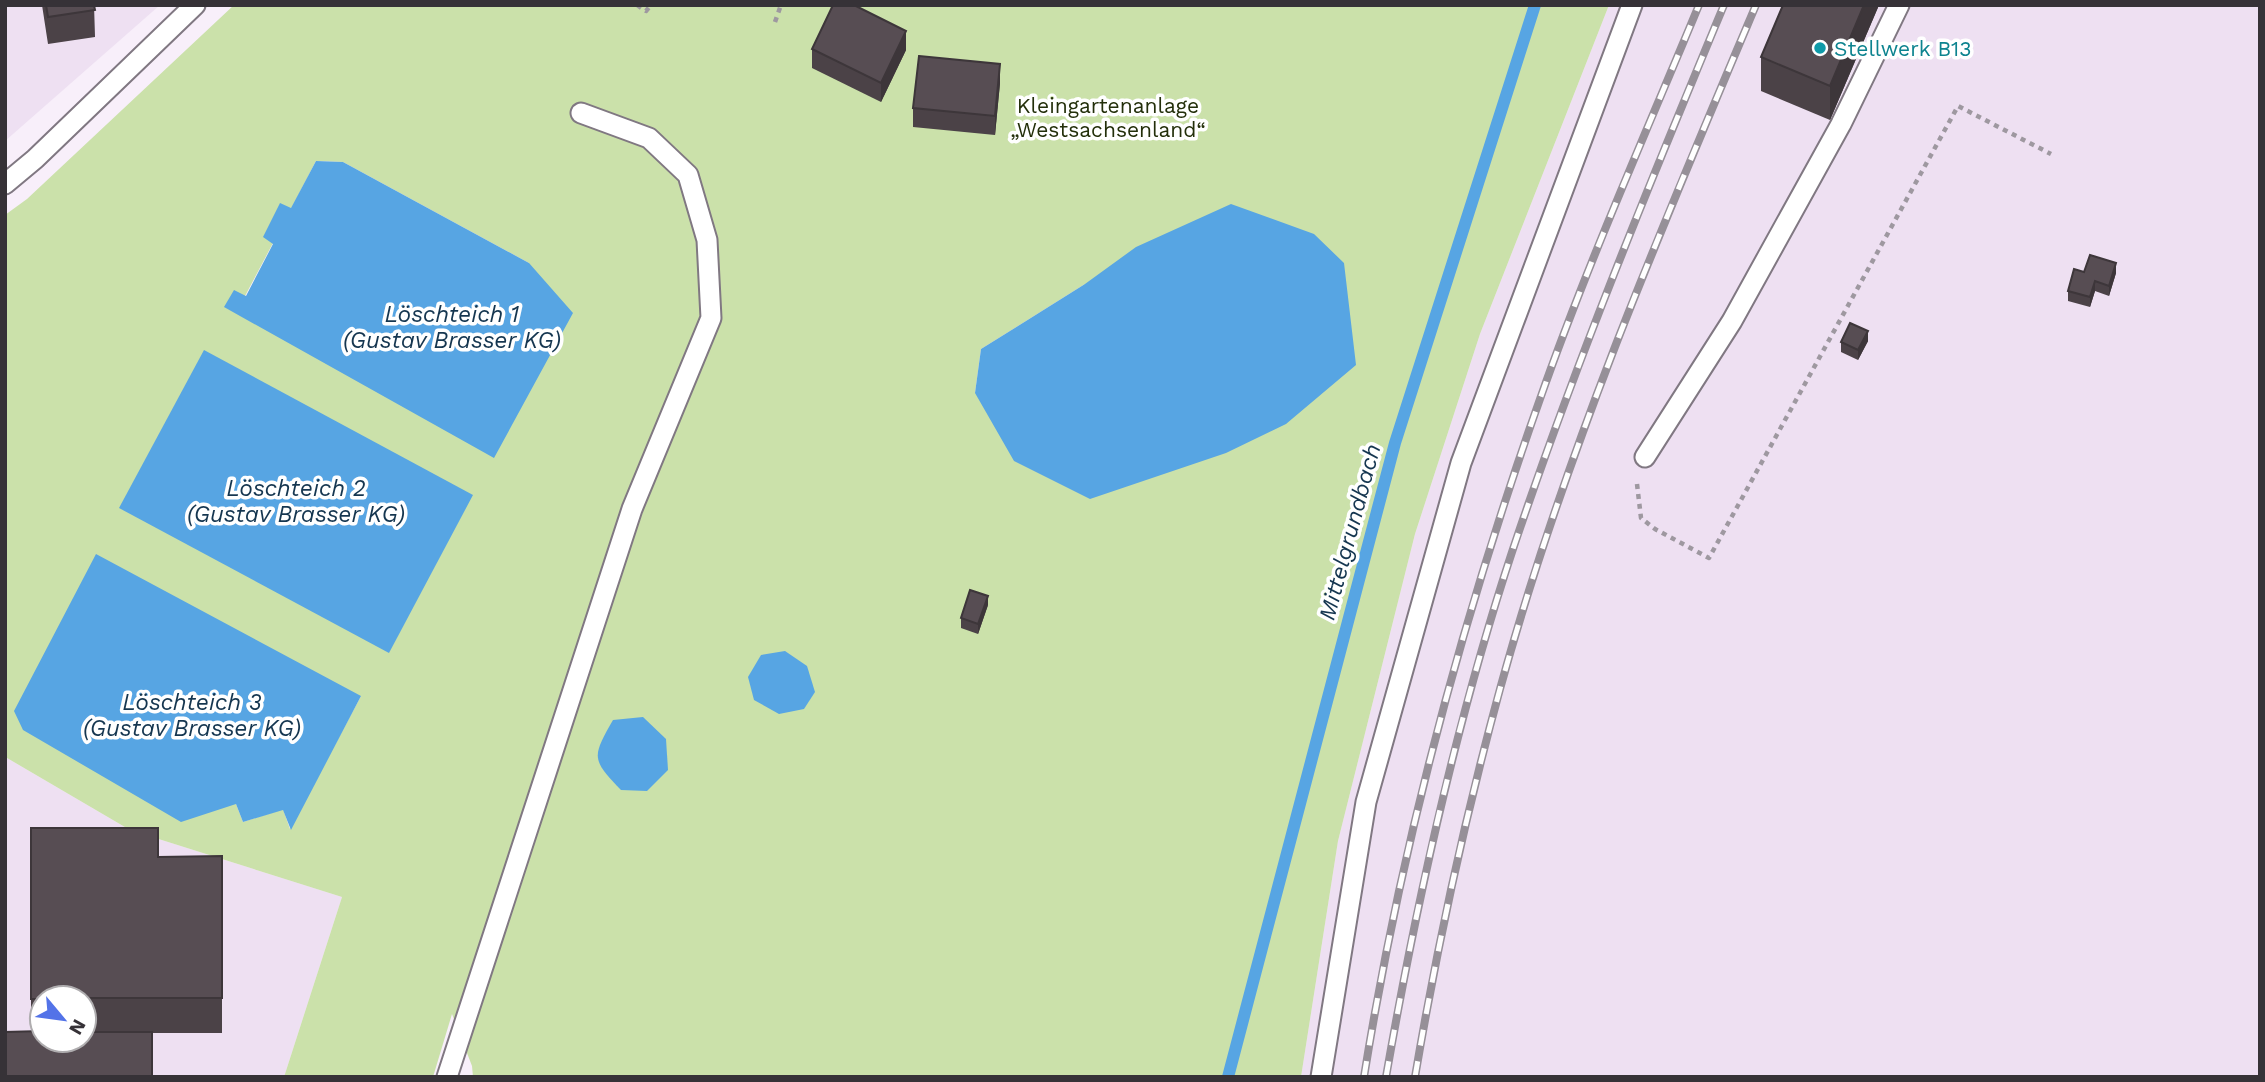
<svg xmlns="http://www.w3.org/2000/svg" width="2265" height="1082" font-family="'Work Sans',sans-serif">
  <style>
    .built { fill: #eee0f2; fill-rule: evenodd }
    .green { fill: #cbe1aa; fill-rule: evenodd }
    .water { fill: #57a5e3 }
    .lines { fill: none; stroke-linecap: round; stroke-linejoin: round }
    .stream { stroke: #57a5e3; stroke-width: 12 }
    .lane-casing { stroke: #807882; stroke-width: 23 }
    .path { stroke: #9e98a0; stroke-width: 4.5; stroke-dasharray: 5 5; stroke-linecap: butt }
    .lane { stroke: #fff; stroke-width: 19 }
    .rail-casing { stroke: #969098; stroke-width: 8 }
    .rail { stroke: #fff; stroke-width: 5; stroke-dasharray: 16; stroke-linecap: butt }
    .wall { fill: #4b4247; fill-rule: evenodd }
    .shaded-wall { fill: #3d363a }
    .building { fill: #574d53; stroke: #3d363a; stroke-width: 2 }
    .culture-dot { fill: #0f9aa8; stroke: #fff; stroke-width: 2.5 }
    .labels { text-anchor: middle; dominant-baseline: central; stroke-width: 7; stroke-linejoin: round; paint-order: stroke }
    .culture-label { font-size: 21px; fill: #0d838f; stroke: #fff; text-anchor: start }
    .park-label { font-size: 21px; fill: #232f0a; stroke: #fff }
    .water-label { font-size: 23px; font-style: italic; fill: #153650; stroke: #fff }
  </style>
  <rect width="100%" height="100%" fill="#f8effa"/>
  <g class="built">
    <path d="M5,5H160L5,141Z"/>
    <path d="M1609,5H2260V1077H1301L1338,841L1415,534L1480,334Z"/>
    <path d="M5,754L7,758L130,830L342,897L284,1077H5ZM42,998H84V1040H42Z"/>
  </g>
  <path class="green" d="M234,5H1609L1480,334L1415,534L1338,841L1301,1077H473L472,1066L452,1014L433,1077H284L342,897L130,830L7,758L5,754V215L27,199ZM316,161L343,162L529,263L225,307L245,296L273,243L280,204L291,209ZM1085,284L975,393L981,349ZM361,696L290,829L283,809L243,822L236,804Z"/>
  <g class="water">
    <path d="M316,161L343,162L529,263L573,313L494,458L224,307L234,290L246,296L273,244L263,237L280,203L291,208Z"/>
    <path d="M1231,204L1314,234L1344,263L1356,365L1286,424L1226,453L1090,499L1014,461L975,393L981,349L1085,284L1136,247Z"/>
    <path d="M204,350L473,495L389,653L119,508Z"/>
    <path d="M96,554L361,696L291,830L283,810L243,822L236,804L181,822L23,730L14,711Z"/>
    <path d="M785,651L807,666L815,692L804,709L779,714L754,700L748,677L761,655Z"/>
    <path d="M643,717L666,739L668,770L647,791L621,790C591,759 592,757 613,720Z"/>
  </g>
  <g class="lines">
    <path class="stream" d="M1228,1077L1395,443L1535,5"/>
    <defs>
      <g id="lane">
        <path d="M5,184L35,159L195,5"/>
        <path d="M1645,457L1732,321L1841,124L1899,5"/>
        <path d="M447,1077L632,509L711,318L707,240L688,175L649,138L581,113"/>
        <path d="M1321,1077L1366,802L1461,463L1632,5"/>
      </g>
    </defs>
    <use href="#lane" class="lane-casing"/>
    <g class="path">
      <path d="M637,5L646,11L651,5"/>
      <path d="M775,22L781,5"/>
      <path d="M1637,484L1641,518L1655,529L1709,558L1958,106L2051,154"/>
    </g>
    <use href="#lane" class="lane"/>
    <defs>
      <g id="rail">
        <path d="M1364,1077C1401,846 1462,619 1540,399C1587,265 1645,135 1699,5"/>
        <path d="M1386,1077C1417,899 1456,721 1513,549C1575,364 1649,185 1724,5"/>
        <path d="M1415,1077C1437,947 1465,817 1500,689C1564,455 1661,229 1756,5"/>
      </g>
    </defs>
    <use href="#rail" class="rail-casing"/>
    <use href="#rail" class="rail"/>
  </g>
  <g class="wall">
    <path d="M42,5H94L95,37L48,44Z"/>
    <path d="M1783,5H1879L1830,120L1761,91V57Z"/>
    <path d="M812,49L906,50L881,102L812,68Z"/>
    <path d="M1000,83L995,135L913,127V108Z"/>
    <path d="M2084,272L2116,273L2109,296L2095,291L2090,307L2068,301V291Z"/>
    <path d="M1868,341L1858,360L1841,352V342Z"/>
    <path d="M988,605L978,634L961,628V618Z"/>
    <path d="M31,828H158V857L222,856V1033H152V1077H5V1032L31,1031ZM42,998H84V1040H42Z"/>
  </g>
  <g class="shaded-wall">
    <path d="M1864,5H1879L1830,120V86Z"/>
    <path d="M906,31V50L881,102V83Z"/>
    <path d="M1000,64V83L995,135V116Z"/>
    <path d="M2116,263V273L2109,296V286Z"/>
    <path d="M2095,281V291L2090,307V297Z"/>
    <path d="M1868,331V341L1858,360V350Z"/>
    <path d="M988,596V605L978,634V624Z"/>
  </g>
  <g class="building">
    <path d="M46,5H94L95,10L48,17Z"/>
    <path d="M833,5H854L906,31L881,83L812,49Z"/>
    <path d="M1783,5H1864L1830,86L1761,57Z"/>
    <path d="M919,56L1000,64L995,116L913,108Z"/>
    <path d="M2090,255L2116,263L2109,286L2095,281L2090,297L2068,291L2074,269L2084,272Z"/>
    <path d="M1850,323L1868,331L1858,350L1841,342Z"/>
    <path d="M970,590L988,596L978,624L961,618Z"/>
    <path d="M31,828H158V857L222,856V998H42V999H31Z"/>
    <path d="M42,1031V1040H84V1032H152V1077H5V1032Z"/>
  </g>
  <circle class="culture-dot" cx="1820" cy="48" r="7"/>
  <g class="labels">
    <g class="culture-label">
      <text x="1834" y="48">Stellwerk B13</text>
    </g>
    <g class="park-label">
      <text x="1108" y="105">Kleingartenanlage<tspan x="1108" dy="24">„Westsachsenland“</tspan></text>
    </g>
    <g class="water-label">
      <text x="452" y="314">Löschteich 1<tspan x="452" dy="26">(Gustav Brasser KG)</tspan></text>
      <text x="296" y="488">Löschteich 2<tspan x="296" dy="26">(Gustav Brasser KG)</tspan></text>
      <text transform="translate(1350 532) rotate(-75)">Mittelgrundbach</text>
      <text x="192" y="702">Löschteich 3<tspan x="192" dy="26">(Gustav Brasser KG)</tspan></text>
    </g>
  </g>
  <rect width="2265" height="1082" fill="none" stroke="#363237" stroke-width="14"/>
  <g transform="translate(63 1019) rotate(119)"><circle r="33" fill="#ffffff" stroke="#afadaf" stroke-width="2"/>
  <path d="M0-5L12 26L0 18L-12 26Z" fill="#5373e8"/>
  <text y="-10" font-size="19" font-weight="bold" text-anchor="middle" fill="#363237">N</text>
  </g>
</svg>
